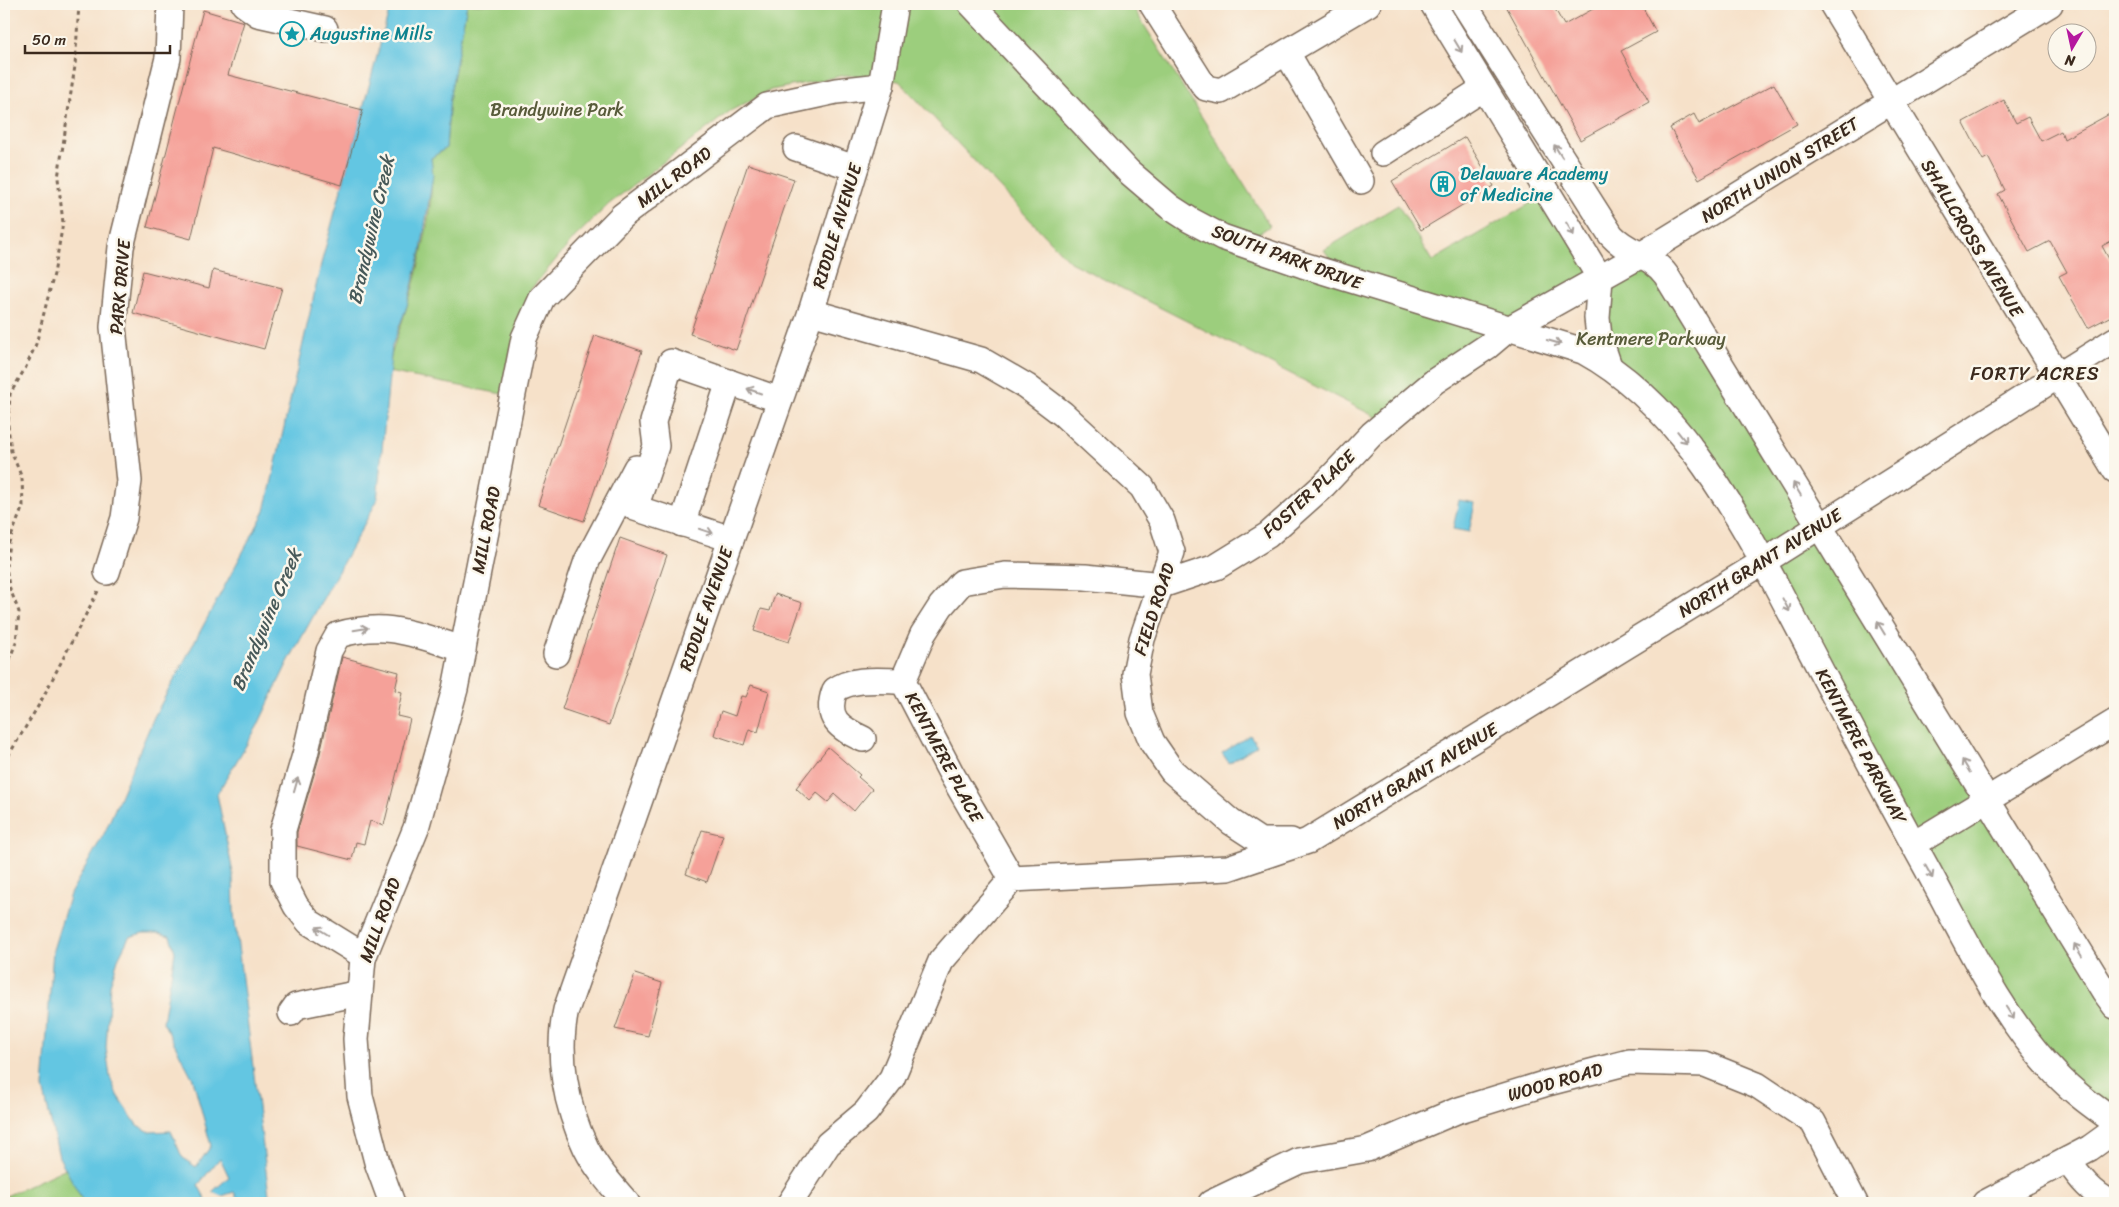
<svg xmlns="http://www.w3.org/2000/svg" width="2119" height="1207" font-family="Sriracha,sans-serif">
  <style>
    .green { fill: #9cce7d; stroke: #6c7c4e }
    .water { fill: #64c6e2; stroke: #507880; fill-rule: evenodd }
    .building { fill: #f5a199 }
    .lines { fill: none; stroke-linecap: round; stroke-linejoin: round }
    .minor-casing { stroke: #7c6a5a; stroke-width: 28 }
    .path { stroke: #7c6a5a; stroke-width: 3; stroke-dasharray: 4 4; stroke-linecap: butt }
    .minor { stroke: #fff; stroke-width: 25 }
    .oneway { stroke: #a79f9a }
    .labels { text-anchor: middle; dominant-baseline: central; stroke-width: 5; stroke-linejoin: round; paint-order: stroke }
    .culture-label { font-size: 18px; fill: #0d838f; stroke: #fbf7ec; text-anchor: start }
    .park-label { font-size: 18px; fill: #585b3a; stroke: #fbf7ec }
    .street-label { font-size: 18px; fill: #3b2a1e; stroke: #fbf7ec }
    .water-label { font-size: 19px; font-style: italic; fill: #475959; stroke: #fbf7ec }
    .neighbourhood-label { font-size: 19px; letter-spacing: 1px; fill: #3b2a1e; stroke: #fbf7ec }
  </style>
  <rect width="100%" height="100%" fill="#fbf7ec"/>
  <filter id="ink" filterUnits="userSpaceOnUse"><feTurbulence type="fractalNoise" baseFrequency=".02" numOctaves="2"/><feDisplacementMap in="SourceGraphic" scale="10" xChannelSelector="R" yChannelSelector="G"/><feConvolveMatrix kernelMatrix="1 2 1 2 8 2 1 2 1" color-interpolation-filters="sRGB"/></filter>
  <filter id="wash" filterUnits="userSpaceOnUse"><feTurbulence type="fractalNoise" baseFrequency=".0096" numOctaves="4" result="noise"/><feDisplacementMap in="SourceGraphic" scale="20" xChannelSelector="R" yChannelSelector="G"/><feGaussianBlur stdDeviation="1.12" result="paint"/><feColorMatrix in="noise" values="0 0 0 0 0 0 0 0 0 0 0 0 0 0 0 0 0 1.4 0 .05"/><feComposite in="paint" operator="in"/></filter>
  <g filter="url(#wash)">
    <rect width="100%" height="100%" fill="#f6e1c9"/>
    <g class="green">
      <path d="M467,4H1131L1270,226L1255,236L1333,262L1324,250L1398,205L1432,261L1548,193L1600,278L1641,255L2115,1006V1122L2041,1058L1723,493L1609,366L1600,278L1386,422L1070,262L899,81L846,75L771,90L730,111L609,204L575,237L531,289L502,394L388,372C392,345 400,331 407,306C420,268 436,196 431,158L446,148L450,95Z"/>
      <path d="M116,1145L143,1203H4V1197Z"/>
    </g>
    <g class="water">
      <path d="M391,4H467L450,95L446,148L431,158L433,175L421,251L407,306L392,346L377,501L288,662L257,727L217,794L233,873L234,914L270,1203H239L234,1192L222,1196L212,1192L229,1177L220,1158L198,1185L208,1203H84L59,1157L43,1088L53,950L70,894L105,832L154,717L265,511L321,264ZM143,933H159L170,936L175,952L163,1022L193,1079L211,1146L196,1167L182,1157L171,1131L150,1132L137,1125L117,1095L110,1077L106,1048L110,985L118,959L129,937Z"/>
      <path d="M1459,500L1475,503L1469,532L1453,529Z"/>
      <path d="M1250,735L1257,745L1229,763L1222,753Z"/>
    </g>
    <g id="blocks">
      <g class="building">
        <path d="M1505,4H1552L1564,25L1602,4H1641L1656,32L1621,51L1649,102L1580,140Z"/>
        <path d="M203,10L244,22L228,75L363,110L342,185L213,148L191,239L147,227Z"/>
        <path d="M1774,84L1797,124L1699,179L1670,128L1694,114L1699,124Z"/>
        <path d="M2004,100L2016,123L2028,117L2041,141L2061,131L2064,139L2115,111V239L2102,246L2115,270V314L2088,328L2059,276L2067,272L2050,241L2029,252L1998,194L2005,190L1988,157L1983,160L1963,122Z"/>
        <path d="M1465,137L1494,186L1421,230L1392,181Z"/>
        <path d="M748,164L794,179L736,350L690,334Z"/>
        <path d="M213,270L282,288L264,349L133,313L143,271L209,288Z"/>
        <path d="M595,335L642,351L584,521L538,505Z"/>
        <path d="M620,538L667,555L609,725L562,709Z"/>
        <path d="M775,594L802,603L789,642L754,631L761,609L770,611Z"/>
        <path d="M342,657L399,672L395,690L402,692L397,716L410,719L384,825L370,821L364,844L356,842L352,860L297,846V832L319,758Z"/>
        <path d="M751,685L769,691L758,732L749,729L744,745L714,735L721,711L735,716L741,696L746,697Z"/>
        <path d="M828,747L860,775L858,777L872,789L854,811L835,794L828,802L817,793L810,801L796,788Z"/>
        <path d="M702,830L723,835L707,882L686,874Z"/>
        <path d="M635,974L662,983L648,1036L615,1029Z"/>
      </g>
    </g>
  </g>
  <g filter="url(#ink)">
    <use href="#blocks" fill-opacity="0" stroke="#7c6a5a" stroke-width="1"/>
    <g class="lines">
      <defs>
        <g id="minor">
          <path d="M244,4L258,14L325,29"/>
          <path d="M971,4L1129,172L1170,207L1190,220L1222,237L1303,265L1583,351C1673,400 1730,499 1777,587C1826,680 1874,773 1925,865C1964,936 1999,1015 2056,1074C2074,1093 2094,1107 2115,1122"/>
          <path d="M1152,4L1202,83L1206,88L1221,91L1368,4"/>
          <path d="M1433,4L1600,278L1597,318L1599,337L1609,366"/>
          <path d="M1464,4L1611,235C1627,253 1652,255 1666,275L2104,991L2115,1006"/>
          <path d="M1832,4L2115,470"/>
          <path d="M1287,53L1361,181"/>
          <path d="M796,148L855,168"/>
          <path d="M1383,153L1484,88"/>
          <path d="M811,312L981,360L1026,386L1063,414L1142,487L1162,521L1172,552L1142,639L1135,674L1140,713L1152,742L1172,771L1231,822L1260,841H1291"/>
          <path d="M682,524L729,382"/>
          <path d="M731,539L635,508L656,446L653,422L671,362L780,400"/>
          <path d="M107,572L124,518L129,481L113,327L121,247L168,58L170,4"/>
          <path d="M556,654L587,561L636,468"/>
          <path d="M863,739C840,728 824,719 835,690C854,677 881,681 903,681"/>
          <path d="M1914,844L2115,722"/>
          <path d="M1012,879L951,773L903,681L923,634L941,606L962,582L1005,575L1085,577L1162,585L1216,567L1268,535L1324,485L1372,434L1435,381L1488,346L1507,330L1641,255L2050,4"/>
          <path d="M364,956L309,922L296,906L283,881V830L305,755L329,651L338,635C388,620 415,635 463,649"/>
          <path d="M291,1013L296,1006L360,993"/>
          <path d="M2067,1160C2080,1178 2092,1194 2112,1203"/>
          <path d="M392,1203L377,1162L360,1096L356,1039L363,958L416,828L455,689L524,338L542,298L622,216L767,106L836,91L881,86"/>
          <path d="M627,1203C612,1186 596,1168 586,1148C566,1107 556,1054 566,1010L811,312L881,86L895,4"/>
          <path d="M790,1203L828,1144L866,1112L892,1078L941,961L1012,879L1228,868L1308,841L1763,562L2115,340"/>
          <path d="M1211,1203L1299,1161L1367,1149L1456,1111L1544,1084L1629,1062L1705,1064L1757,1085L1813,1122L1855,1203"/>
          <path d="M1985,1203L2090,1148L2115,1130"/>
        </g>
      </defs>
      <use href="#minor" class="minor-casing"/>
      <g class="path">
        <path d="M4,675L16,642L19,612L9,586L6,567L9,542L23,506L22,478L11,451L8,426L10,394L26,367L36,344L54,274L63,223L58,178L75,66L79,4"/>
        <path d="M4,763L40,703L98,591"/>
      </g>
      <use href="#minor" class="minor"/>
    </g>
    <defs><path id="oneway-shaft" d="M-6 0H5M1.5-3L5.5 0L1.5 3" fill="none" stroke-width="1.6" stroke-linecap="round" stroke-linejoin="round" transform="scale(1.25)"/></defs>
    <g class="oneway">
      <use href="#oneway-shaft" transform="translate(1458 46) rotate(59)"/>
      <use href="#oneway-shaft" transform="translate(1558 151) rotate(-122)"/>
      <use href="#oneway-shaft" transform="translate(1570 229) rotate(59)"/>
      <use href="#oneway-shaft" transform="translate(1554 342) rotate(16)"/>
      <use href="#oneway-shaft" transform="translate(754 391) rotate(-161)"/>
      <use href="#oneway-shaft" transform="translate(1682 437) rotate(51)"/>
      <use href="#oneway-shaft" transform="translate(1797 489) rotate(-121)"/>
      <use href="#oneway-shaft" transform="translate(706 531) rotate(18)"/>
      <use href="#oneway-shaft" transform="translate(1786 605) rotate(62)"/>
      <use href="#oneway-shaft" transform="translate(1881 628) rotate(-121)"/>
      <use href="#oneway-shaft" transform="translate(361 629) rotate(-9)"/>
      <use href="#oneway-shaft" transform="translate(1966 766) rotate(-121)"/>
      <use href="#oneway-shaft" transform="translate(296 785) rotate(-74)"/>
      <use href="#oneway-shaft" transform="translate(1929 872) rotate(61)"/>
      <use href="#oneway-shaft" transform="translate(322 931) rotate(-148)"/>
      <use href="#oneway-shaft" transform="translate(2078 950) rotate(-121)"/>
      <use href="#oneway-shaft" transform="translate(2010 1013) rotate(57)"/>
    </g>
  </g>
  <defs>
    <symbol id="sight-ring" viewBox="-11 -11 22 22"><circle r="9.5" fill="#fbf7ec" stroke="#0f9aa8" stroke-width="1.5"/><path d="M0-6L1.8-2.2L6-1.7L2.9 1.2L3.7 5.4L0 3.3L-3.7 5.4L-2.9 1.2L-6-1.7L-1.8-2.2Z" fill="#0f9aa8"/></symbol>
    <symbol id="building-ring" viewBox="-11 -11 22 22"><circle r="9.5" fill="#fbf7ec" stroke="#0f9aa8" stroke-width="1.5"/><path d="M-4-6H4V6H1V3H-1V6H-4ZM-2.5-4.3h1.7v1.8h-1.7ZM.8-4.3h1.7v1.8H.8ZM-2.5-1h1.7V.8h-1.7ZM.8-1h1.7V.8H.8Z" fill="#0f9aa8"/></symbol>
  </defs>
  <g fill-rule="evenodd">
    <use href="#sight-ring" x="278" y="20" width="28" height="28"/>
    <use href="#building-ring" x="1429" y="170" width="28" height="28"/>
  </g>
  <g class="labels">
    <g class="culture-label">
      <text x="310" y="34">Augustine Mills</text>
      <text x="1460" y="174">Delaware Academy<tspan x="1460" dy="21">of Medicine</tspan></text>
    </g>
    <g class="park-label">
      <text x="557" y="110">Brandywine Park</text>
      <text x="1651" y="339">Kentmere Parkway</text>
    </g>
    <g class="street-label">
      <text transform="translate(1780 170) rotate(-32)">NORTH UNION STREET</text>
      <text transform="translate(674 177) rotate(-37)">MILL ROAD</text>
      <text transform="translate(837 226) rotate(-73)">RIDDLE AVENUE</text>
      <text transform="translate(1972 238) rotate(59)">SHALLCROSS AVENUE</text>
      <text transform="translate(1287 257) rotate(20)">SOUTH PARK DRIVE</text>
      <text transform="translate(120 287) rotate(-85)">PARK DRIVE</text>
      <text transform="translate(1309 494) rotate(-43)">FOSTER PLACE</text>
      <text transform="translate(486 530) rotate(-79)">MILL ROAD</text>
      <text transform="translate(1760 563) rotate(-32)">NORTH GRANT AVENUE</text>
      <text transform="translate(706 609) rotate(-71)">RIDDLE AVENUE</text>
      <text transform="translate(1154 609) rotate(-72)">FIELD ROAD</text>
      <text transform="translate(1861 746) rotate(62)">KENTMERE PARKWAY</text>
      <text transform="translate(944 757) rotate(62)">KENTMERE PLACE</text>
      <text transform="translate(1415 776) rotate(-31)">NORTH GRANT AVENUE</text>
      <text transform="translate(380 920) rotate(-70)">MILL ROAD</text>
      <text transform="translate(1555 1082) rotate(-16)">WOOD ROAD</text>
    </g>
    <g class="water-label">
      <text transform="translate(371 230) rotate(-77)">Brandywine Creek</text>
      <text transform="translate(266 620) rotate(-67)">Brandywine Creek</text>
    </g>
    <g class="neighbourhood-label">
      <text x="2035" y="373">FORTY ACRES</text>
    </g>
  </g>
  <rect width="2119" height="1207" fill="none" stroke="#fbf7ec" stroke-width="20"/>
  <g transform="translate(2072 48) rotate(189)"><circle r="24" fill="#fbf7ec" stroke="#aea59a"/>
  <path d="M0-4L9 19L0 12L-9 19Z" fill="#b5179e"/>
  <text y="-8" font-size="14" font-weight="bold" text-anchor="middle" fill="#3b2a1e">N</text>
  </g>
  <path d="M25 45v8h145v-8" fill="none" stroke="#3b2a1e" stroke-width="2.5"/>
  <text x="32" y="45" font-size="15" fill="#3b2a1e" stroke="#fbf7ec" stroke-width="4" paint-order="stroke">50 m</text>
</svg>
